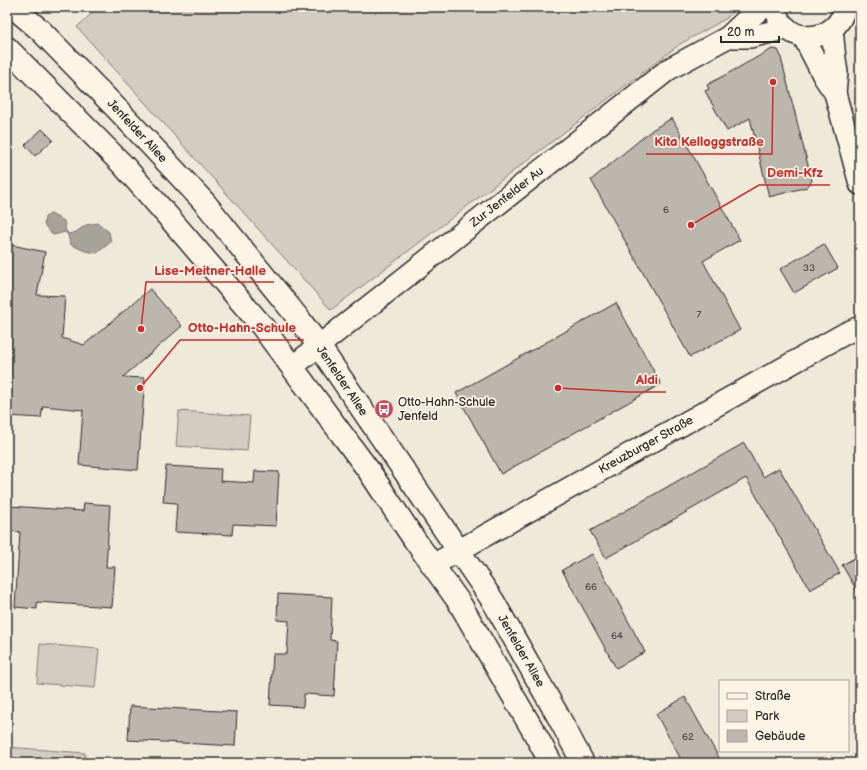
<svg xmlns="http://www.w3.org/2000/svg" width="867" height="770" font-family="'Balsamiq Sans',sans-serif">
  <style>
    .green { fill: #d2cdc0; stroke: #7e7c76 }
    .water { fill: #a6a399; stroke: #75736d }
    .building { fill: #bcb7ac; stroke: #2b2b2b }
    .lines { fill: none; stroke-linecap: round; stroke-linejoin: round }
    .minor-casing { stroke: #2b2b2b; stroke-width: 24 }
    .secondary-casing { stroke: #2b2b2b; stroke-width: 25 }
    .minor { stroke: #fcf5e5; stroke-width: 21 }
    .secondary { stroke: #fcf5e5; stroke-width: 22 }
    .labels { text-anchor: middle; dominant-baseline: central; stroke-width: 3.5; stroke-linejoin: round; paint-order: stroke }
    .number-label { font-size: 10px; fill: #4f4e4b }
    .street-label { font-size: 12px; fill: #2b2b2b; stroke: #fcf5e5 }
    .poi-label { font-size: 12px; fill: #2b2b2b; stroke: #fcf5e5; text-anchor: start }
    .leader { fill: none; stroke: #d62828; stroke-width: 1.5 }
    .callout-dot { fill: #d62828; stroke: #fcf5e5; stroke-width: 1.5 }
    .callout-label { font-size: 13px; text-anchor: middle; font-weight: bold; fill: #d62828; stroke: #fcf5e5; stroke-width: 3.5; stroke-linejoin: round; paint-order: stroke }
  </style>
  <rect width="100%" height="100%" fill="#efe9da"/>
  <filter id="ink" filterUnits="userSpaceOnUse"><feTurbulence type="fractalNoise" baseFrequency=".025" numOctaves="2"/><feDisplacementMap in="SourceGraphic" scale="8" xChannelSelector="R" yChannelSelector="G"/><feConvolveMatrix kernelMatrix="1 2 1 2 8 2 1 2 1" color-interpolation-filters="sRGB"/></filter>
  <g filter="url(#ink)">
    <g class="green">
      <path d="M99,7H736L727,18L680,44L331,310L77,27Z"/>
      <path d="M179,411L250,416L247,451L176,446Z"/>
      <path d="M40,644L99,649L95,688L37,683Z"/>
      <path d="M7,747L85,753L84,763H7Z"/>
    </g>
    <path class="water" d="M51,214L64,221L66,231L69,234L76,232L86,225L98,223L109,232L111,242L97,253L85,251L70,244L68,235L65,232L58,234L53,235L44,225L45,217Z"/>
    <g class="building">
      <path d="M772,49L778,50L780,54L812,181L807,187L769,197L750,118L727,131L705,91L709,89L707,85Z"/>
      <path d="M672,118L740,240L703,261L740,330L690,357L591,180L652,130Z"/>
      <path d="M42,129L53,140L35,156L25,145Z"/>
      <path d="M7,244L45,252L37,295L65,296L62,338L84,345L150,289L182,326L123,377L145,378L138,470L79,465L83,410L43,406L41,418L7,416Z"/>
      <path d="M824,244L838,268L794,293L780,269Z"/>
      <path d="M616,303L661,384L501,474L456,393Z"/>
      <path d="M744,443L763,477L779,468L840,573L810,590L746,478L606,558L590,531Z"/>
      <path d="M166,466L221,469L220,481L254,483L255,471L279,472L276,526L233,524L232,535L175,532L177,503L163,502Z"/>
      <path d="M84,503L110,505L106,567H115L112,607L37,602V609L15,607L20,532L7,531L9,506L83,511Z"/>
      <path d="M592,554L645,652L616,668L562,570Z"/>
      <path d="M860,555V596L842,565Z"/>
      <path d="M278,594L332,597L330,640L337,641L334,696L304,694L303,707L270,705L273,654H287L289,621L277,620Z"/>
      <path d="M685,697L700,724L722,763H683L656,714Z"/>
      <path d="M130,706L237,712L235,746L128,740Z"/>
    </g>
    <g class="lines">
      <defs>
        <g id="minor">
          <path d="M775,7C782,47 837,46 845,7"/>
          <path d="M832,29L835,59L837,73L835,93"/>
          <path d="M803,36L824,77L835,93L860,184"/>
          <path d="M728,37H750L787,28"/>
          <path d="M292,367L669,69L728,37L744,22L764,7"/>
          <path d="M433,565L619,460L846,333L860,327"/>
        </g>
        <g id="secondary">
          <path d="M13,7L40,30L120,112L205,203L299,319L319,346L493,601L558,716L583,763"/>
          <path d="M7,48L123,165L166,214L262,326L272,340L369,471L414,539L459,602L534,732L551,763"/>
        </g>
      </defs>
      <use href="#minor" class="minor-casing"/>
      <use href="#secondary" class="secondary-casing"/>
      <use href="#minor" class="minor"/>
      <use href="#secondary" class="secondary"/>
    </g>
  </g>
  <defs>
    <symbol id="bus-disc" viewBox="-11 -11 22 22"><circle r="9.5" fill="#d1495b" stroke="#fcf5e5"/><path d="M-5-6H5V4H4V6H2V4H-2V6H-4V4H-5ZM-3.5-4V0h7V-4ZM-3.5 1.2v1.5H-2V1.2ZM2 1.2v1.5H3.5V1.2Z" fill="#fff"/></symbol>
  </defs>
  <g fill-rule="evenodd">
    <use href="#bus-disc" x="373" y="398" width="22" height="22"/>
  </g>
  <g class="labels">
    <g class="number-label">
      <text x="666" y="210">6</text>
      <text x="809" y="268">33</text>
      <text x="699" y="315">7</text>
      <text x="591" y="587">66</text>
      <text x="617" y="636">64</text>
      <text x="688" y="737">62</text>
    </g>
    <g class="street-label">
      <text transform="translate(137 131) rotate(47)">Jenfelder Allee</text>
      <text transform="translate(507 197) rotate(-38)">Zur Jenfelder Au</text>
      <text transform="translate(342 381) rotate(56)">Jenfelder Allee</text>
      <text transform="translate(646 445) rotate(-29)">Kreuzburger Straße</text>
      <text transform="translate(521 651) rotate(60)">Jenfelder Allee</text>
    </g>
    <g class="poi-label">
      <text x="398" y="402">Otto-Hahn-Schule<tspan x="398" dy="14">Jenfeld</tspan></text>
    </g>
  </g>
  <path class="leader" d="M773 82L772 154H646M691 225L759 185H830M141 329L146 282H274M140 388L180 340H304M558 388L628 392H666"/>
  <g class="callout-dot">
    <circle cx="773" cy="82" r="4"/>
    <circle cx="691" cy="225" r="4"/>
    <circle cx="141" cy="329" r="4"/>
    <circle cx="140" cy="388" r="4"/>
    <circle cx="558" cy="388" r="4"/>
  </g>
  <g class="callout-label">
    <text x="709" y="146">Kita Kelloggstraße</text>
    <text x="795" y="177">Demi-Kfz</text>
    <text x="210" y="275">Lise-Meitner-Halle</text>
    <text x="242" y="332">Otto-Hahn-Schule</text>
    <text x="647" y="384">Aldi</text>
  </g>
  <rect width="867" height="770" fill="none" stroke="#fcf5e5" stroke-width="24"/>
  <rect x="12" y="12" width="843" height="746" fill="none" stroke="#2b2b2b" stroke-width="1.5" filter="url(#ink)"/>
  <rect x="719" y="680" width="130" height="72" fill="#fcf5e5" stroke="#a8a49b"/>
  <rect x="727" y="693" width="20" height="6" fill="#fcf5e5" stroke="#a8a49b"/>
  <text x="755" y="700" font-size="12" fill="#2b2b2b">Straße</text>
  <rect x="727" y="710" width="20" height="12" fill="#d2cdc0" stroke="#a8a49b"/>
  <text x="755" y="720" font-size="12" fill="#2b2b2b">Park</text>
  <rect x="727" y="730" width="20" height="12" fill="#bcb7ac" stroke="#a8a49b"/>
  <text x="755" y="740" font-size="12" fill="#2b2b2b">Gebäude</text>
  <path d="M721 36v6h58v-6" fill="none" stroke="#2b2b2b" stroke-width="2"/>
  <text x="727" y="36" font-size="12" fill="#2b2b2b" stroke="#fcf5e5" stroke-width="3" paint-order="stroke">20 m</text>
</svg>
